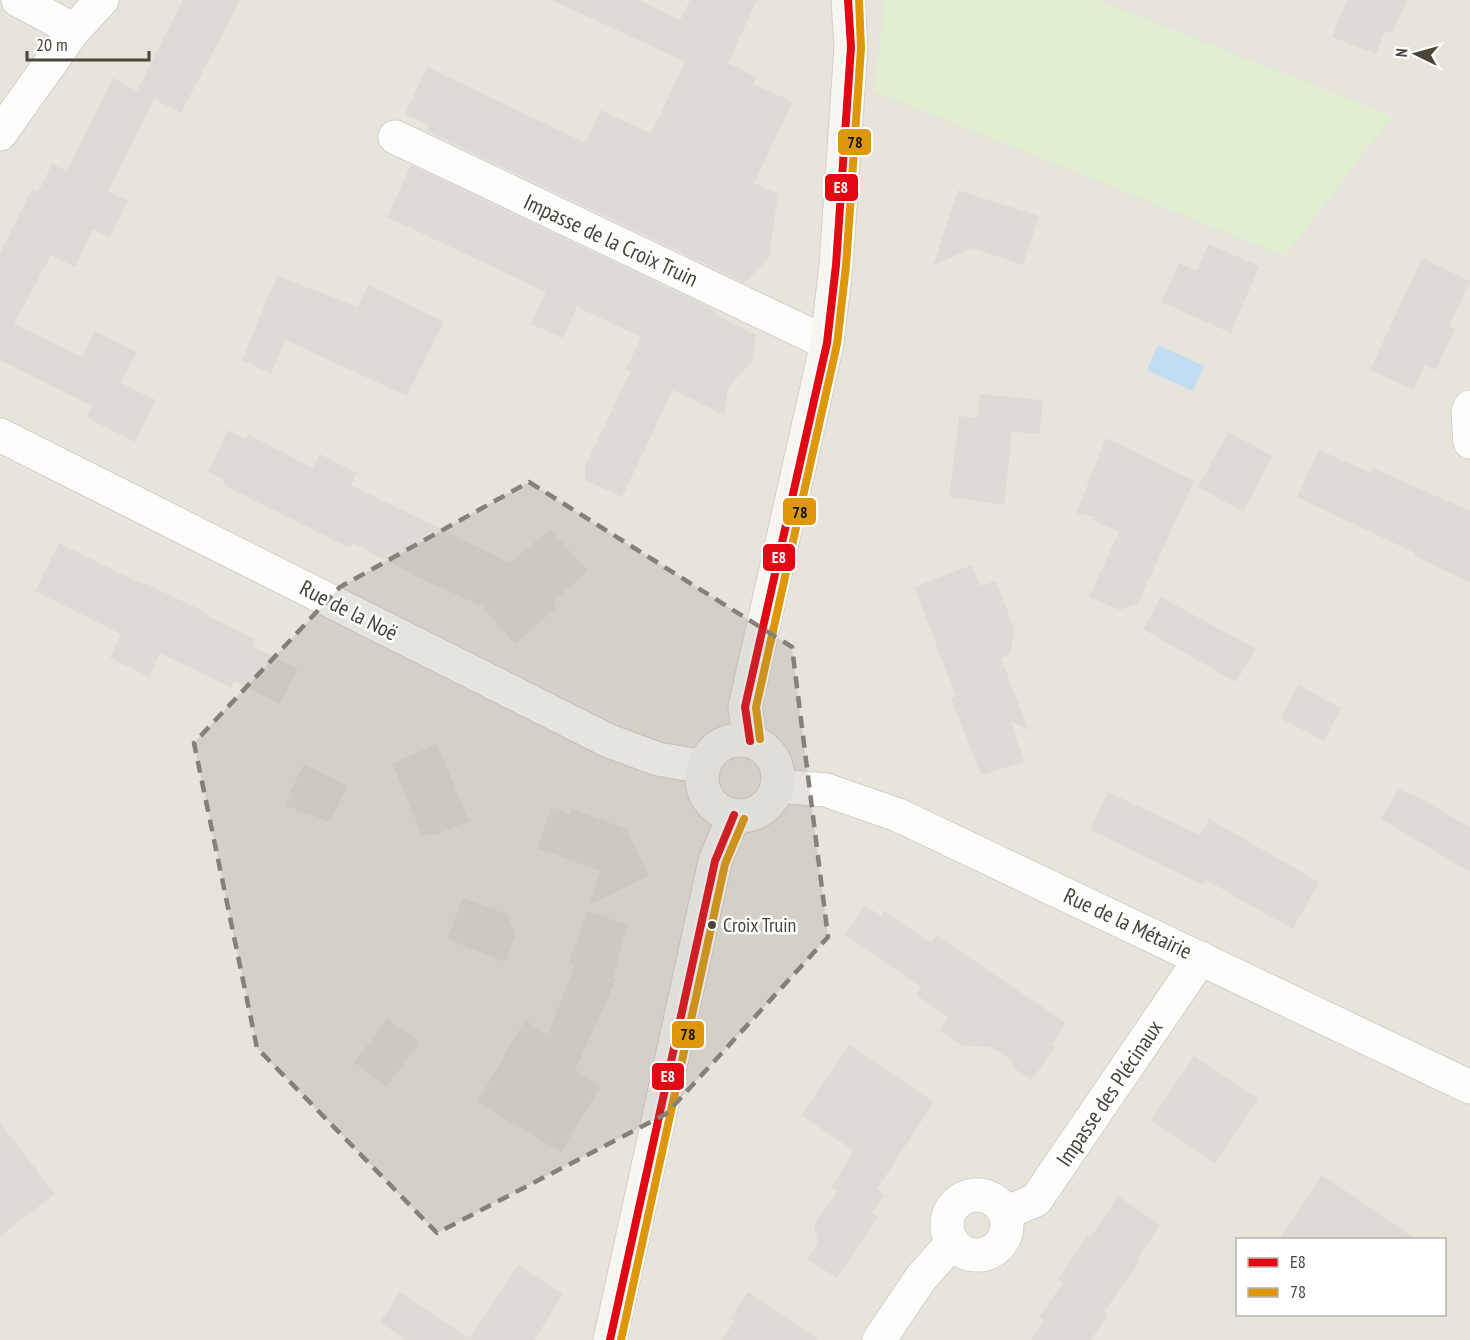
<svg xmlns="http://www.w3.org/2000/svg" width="1470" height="1340" font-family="'PT Sans Narrow',sans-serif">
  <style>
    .residential { fill: #e7e4dc; fill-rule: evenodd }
    .green { fill: #e1eecf }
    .water { fill: #c0ddf1 }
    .building { fill: #dedbd6 }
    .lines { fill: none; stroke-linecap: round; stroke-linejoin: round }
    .street-casing { stroke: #d2d0cb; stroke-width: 35 }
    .secondary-casing { stroke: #d3cfc5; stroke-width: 35 }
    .street { stroke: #fdfdfc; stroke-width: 33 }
    .secondary { stroke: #f7f6f1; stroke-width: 33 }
    .bus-1-casing { stroke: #fff; stroke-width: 12 }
    .bus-2-casing { stroke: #fff; stroke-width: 12 }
    .bus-1 { stroke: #e30613; stroke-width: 8 }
    .bus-2 { stroke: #dd9709; stroke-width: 8 }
    .marked { fill: #868178; fill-opacity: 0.2; stroke: #868178; stroke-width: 4.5; stroke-dasharray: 12 8; stroke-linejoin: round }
    .bus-dot { fill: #4b4439; stroke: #fff; stroke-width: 2 }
    .labels { text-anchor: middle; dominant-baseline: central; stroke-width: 5; stroke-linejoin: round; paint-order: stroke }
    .bus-label { font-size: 20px; fill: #4b4439; stroke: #fff; text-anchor: start }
    .street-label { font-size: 22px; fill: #4b4439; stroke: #fff }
    .line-badge { stroke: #fff; stroke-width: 2 }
    .badge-label { font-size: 16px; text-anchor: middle; font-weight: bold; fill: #fff }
    .pale-badge-label { font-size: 16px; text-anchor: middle; font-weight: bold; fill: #111 }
  </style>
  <rect width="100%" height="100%" fill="#f4f2ee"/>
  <path class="residential" d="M0,0H1470V1340H0ZM1238,1240H1444V1314H1238Z"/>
  <path class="green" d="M885,0H1098L1392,116L1285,256L874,91Z"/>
  <path class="water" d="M1158,345L1204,366L1193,391L1147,370Z"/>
  <g class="building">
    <path d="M183,0H240L181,113L154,99L108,191L128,201L110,238L93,229L75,267L51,255L14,324L82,357L95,331L137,352L121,383L156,400L135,442L86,417L92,406L0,360V253L32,189L38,192L52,164L67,171L113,78L137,91Z"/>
    <path d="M552,0H639L680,20L690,0H757L728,63L756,77L754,84L793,102L754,183L778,194L769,258L745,283L427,131L429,125L405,114L427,67L586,143L601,110L651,134L685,62Z"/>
    <path d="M1347,0H1407L1393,32H1384L1376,54L1332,37Z"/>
    <path d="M411,165L717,311L714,314L756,335L752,361L728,388L724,415L673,390L622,497L585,480V466L631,371L626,369L641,337L577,307L563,338L531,324L546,292L387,217Z"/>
    <path d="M958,190L1039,216L1023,265L971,248L933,266Z"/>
    <path d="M1208,244L1259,266L1231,333L1161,302L1179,263L1197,271Z"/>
    <path d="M1422,258L1470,281L1449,326L1455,329L1436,370L1425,365L1414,390L1370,370Z"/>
    <path d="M277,276L358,307L368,285L444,322L407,396L285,340L271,374L242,360Z"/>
    <path d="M980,394L1043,400L1039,434L1012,432L1004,505L949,497L959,416L977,418Z"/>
    <path d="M228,430L245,439L248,434L313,468L320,454L357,473L351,485L510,563L550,529L588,571L555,600V609L515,644L482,606L419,578L353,543L350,548L223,485L224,480L208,471Z"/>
    <path d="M1228,432L1273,456L1243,512L1198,487Z"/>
    <path d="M1106,438L1194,481L1138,603L1120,610L1089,597L1119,532L1091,519L1098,517L1076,514Z"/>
    <path d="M1319,450L1371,473L1373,468L1470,511V582L1414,556L1415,553L1297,497Z"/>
    <path d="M59,543L144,585L145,583L209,614L208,616L255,639L252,646L298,669L280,704L234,681L231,688L160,653L149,677L110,658L121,634L35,591Z"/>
    <path d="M972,565L980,586L996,581L1014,628L1011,654L1001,658L1029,731L1011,721L1024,762L981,775L951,698L956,696L914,587Z"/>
    <path d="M1161,597L1256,649L1236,682L1143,629Z"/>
    <path d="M1298,685L1341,708L1324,741L1280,718Z"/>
    <path d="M437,744L469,821L435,835H422L392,763Z"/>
    <path d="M304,764L348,786L330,822L284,805Z"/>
    <path d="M1398,789L1424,800L1470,828V872L1381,819Z"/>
    <path d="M1108,792L1200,835L1209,819L1319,882L1293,929L1206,880L1203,885L1090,830Z"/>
    <path d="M552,807L570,814L572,809L626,829L649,876L589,905L601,871L537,848Z"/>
    <path d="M463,898L507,914L516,935L505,962L447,939Z"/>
    <path d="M865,905L881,916L884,911L931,943L936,935L1066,1023L1052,1045L1055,1047L1032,1080L1015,1069L1012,1060L991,1047L963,1046L939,1030L948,1017L916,995L921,987L845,935Z"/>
    <path d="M587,911L627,925L613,978H617L575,1070L601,1086L561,1152L477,1102L525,1020L548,1035L575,964L569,962Z"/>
    <path d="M388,1019L420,1043L386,1087L354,1062Z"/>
    <path d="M849,1045L934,1102L877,1189L885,1195L872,1213L878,1217L837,1278L807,1259L818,1243L814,1224L838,1191L831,1187L854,1151L801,1115Z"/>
    <path d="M1194,1056L1258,1099L1215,1163L1151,1120Z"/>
    <path d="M0,1123L55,1194L0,1236Z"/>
    <path d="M1322,1175L1417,1239H1280Z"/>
    <path d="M1118,1196L1160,1225L1137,1259L1140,1261L1104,1312L1108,1314L1091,1340H1031L1044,1320L1039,1317L1063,1283L1058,1279L1087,1236L1090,1238Z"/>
    <path d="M518,1265L563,1294L534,1340H406L380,1322L400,1292L469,1338Z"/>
    <path d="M748,1292L819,1340H722L735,1321L730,1318Z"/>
  </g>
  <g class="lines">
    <defs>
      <g id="street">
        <path d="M18,0L74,30"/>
        <path d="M0,134L74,30L102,0"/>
        <path d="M395,137L827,343"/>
        <path d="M1470,407L1468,412L1470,442"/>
        <path d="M0,435L609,741L658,759L704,767"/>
        <path d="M777,786L826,790L898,815L1470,1087"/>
        <circle cx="977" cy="1225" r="30"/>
        <path d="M1005,1213L1036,1200L1201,958"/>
        <path d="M879,1340L921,1278L952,1243"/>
      </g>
      <g id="secondary">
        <circle cx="740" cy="778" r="38"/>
        <path d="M750,741L745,707L827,343L836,265L851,47L848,0"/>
        <path d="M610,1340L715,861L734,815"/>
      </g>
    </defs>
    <use href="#street" class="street-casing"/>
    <use href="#secondary" class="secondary-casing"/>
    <use href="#street" class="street"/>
    <use href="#secondary" class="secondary"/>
    <defs>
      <g id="bus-1">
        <path d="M750,741L745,707L827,343L836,265L851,47L848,0"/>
        <path d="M610,1340L715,861L734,815"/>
      </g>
      <g id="bus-2">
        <path d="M760,739L756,707L837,344L846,266L861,48L859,0"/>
        <path d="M621,1340L725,864L744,819"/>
      </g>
    </defs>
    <use href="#bus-1" class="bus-1-casing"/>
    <use href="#bus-2" class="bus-2-casing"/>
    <use href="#bus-1" class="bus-1"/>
    <use href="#bus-2" class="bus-2"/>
  </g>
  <path class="marked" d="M529,482L792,647L828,937L666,1114L437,1233L257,1048L194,743L340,587Z"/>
  <circle class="bus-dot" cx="712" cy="925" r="5"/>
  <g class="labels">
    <g class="bus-label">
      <text x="723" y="925">Croix Truin</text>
    </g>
    <g class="street-label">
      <text transform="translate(611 240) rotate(25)">Impasse de la Croix Truin</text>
      <text transform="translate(349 610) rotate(27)">Rue de la Noë</text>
      <text transform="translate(1128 923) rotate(25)">Rue de la Métairie</text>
      <text transform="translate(1109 1093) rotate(-56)">Impasse des Plécinaux</text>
    </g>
  </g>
  <g class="line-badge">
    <rect x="837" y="128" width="35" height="28" rx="6" fill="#dd9709"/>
    <rect x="824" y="173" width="35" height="29" rx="6" fill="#e30613"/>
    <rect x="782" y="497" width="35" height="29" rx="6" fill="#dd9709"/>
    <rect x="762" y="543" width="34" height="29" rx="6" fill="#e30613"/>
    <rect x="671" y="1020" width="34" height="29" rx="6" fill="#dd9709"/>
    <rect x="651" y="1062" width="34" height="29" rx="6" fill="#e30613"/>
  </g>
  <g class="badge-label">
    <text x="841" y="193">E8</text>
    <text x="779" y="563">E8</text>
    <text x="668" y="1082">E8</text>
  </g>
  <g class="pale-badge-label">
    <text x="855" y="148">78</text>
    <text x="800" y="518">78</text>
    <text x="688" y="1040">78</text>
  </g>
  <rect x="1236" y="1238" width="210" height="78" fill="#ffffff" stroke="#b7b4b0" stroke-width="1.5"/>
  <rect x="1248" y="1258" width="30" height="9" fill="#e30613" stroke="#b7b4b0" stroke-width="1.5"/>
  <text x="1290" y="1268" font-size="18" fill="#4b4439">E8</text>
  <rect x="1248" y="1288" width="30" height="9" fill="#dd9709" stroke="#b7b4b0" stroke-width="1.5"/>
  <text x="1290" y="1298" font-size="18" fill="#4b4439">78</text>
  <g transform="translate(1416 54) rotate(275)" stroke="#ffffff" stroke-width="4.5" paint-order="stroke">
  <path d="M0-4.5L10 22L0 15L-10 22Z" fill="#4b4439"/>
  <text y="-9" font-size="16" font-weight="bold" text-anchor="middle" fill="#4b4439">N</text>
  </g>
  <path d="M27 51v9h122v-9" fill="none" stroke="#4b4439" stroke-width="3"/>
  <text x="36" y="51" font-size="18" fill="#4b4439" stroke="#ffffff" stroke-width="4.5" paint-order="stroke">20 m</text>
</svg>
